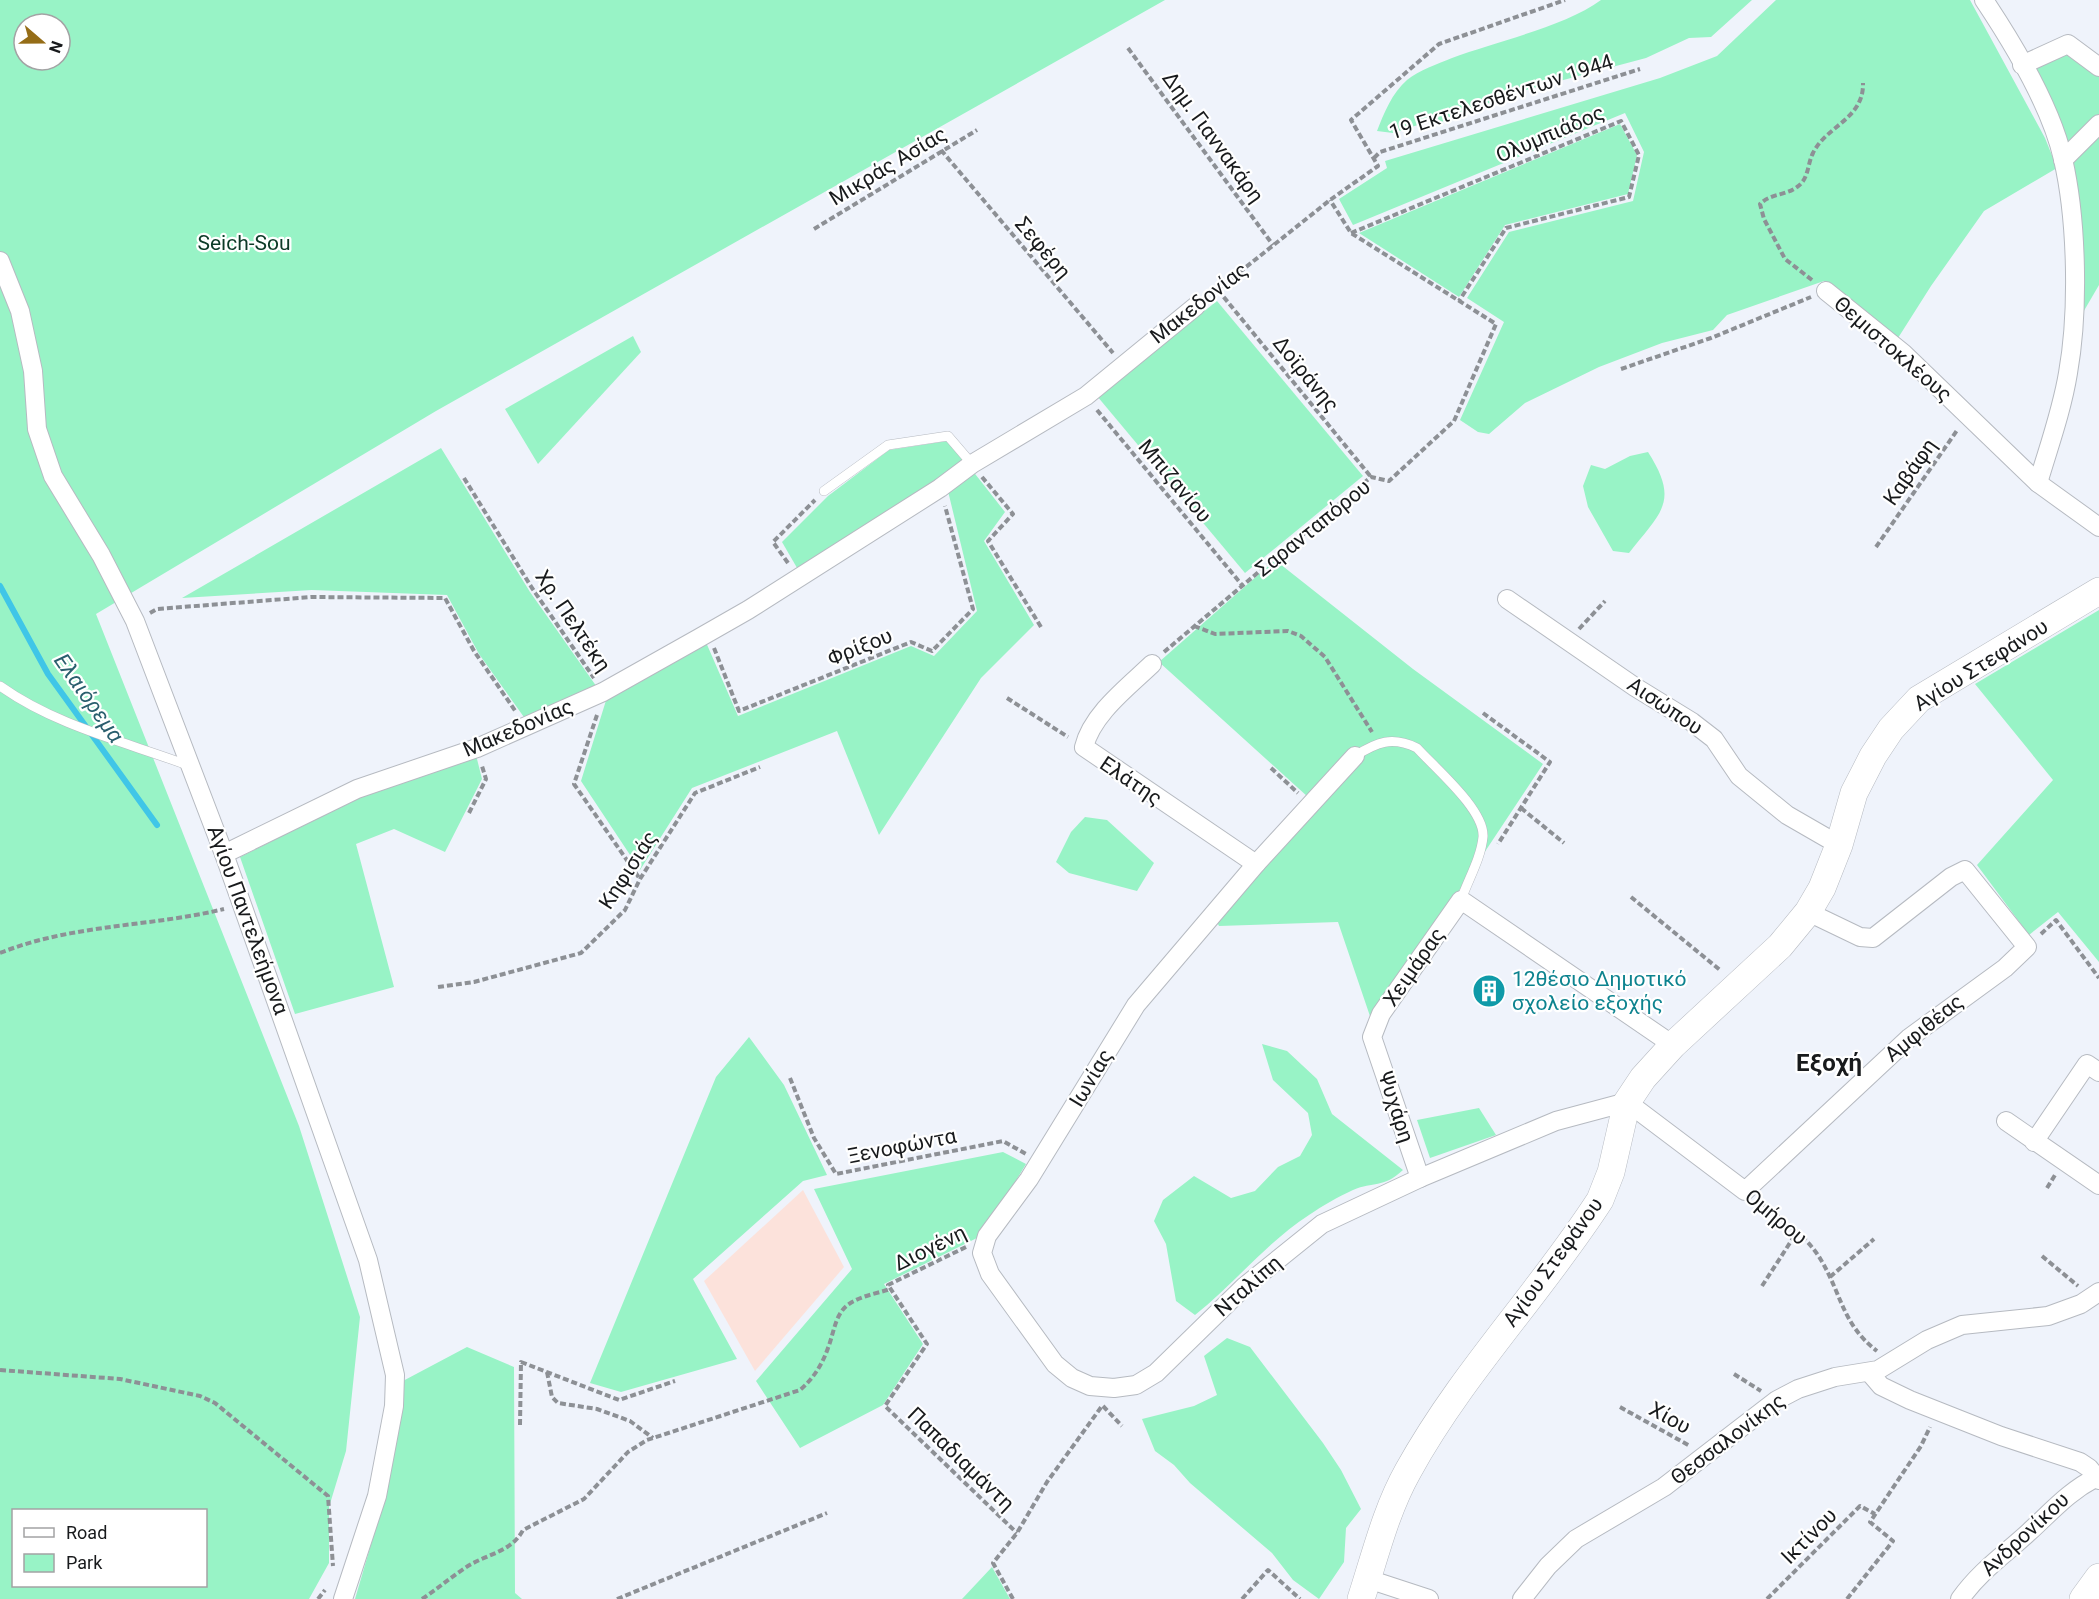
<svg xmlns="http://www.w3.org/2000/svg" width="2099" height="1599" font-family="Roboto,sans-serif">
  <style>
    .education { fill: #fce2db }
    .green { fill: #98f3c6; fill-rule: evenodd }
    .lines { fill: none; stroke-linecap: round; stroke-linejoin: round }
    .stream { stroke: #40c6e7; stroke-width: 6 }
    .lane-casing { stroke: #b6bac1; stroke-width: 10 }
    .street-casing { stroke: #b6bac1; stroke-width: 20 }
    .secondary-casing { stroke: #b6bac1; stroke-width: 28 }
    .path { stroke: #8d9095; stroke-width: 4; stroke-dasharray: 6 3; stroke-linecap: butt }
    .lane { stroke: #fff; stroke-width: 9 }
    .street { stroke: #fff; stroke-width: 18 }
    .secondary { stroke: #fff; stroke-width: 27 }
    .labels { text-anchor: middle; dominant-baseline: central; stroke-width: 4.5; stroke-linejoin: round; paint-order: stroke }
    .street-label { font-size: 21px; fill: #181a1c; stroke: #fff }
    .park-label { font-size: 21px; fill: #0b3a27; stroke: #fff }
    .culture-label { font-size: 21px; fill: #0d838f; stroke: #fff; text-anchor: start }
    .water-label { font-size: 22px; font-style: italic; fill: #295e6d; stroke: #fff }
    .quarter-label { font-size: 24px; font-weight: bold; fill: #181a1c; stroke: #fff }
  </style>
  <rect width="100%" height="100%" fill="#eff3fb"/>
  <path class="education" d="M803,1190L844,1267L755,1371L704,1281Z"/>
  <g class="green">
    <path d="M0,0H1165L436,411L96,614L299,1126L360,1317L346,1451L329,1507V1563L309,1599H0ZM24,24H60V60H24ZM14,1510H206V1586H14Z"/>
    <path d="M1601,0H1752L1711,37L1689,38L1646,58L1503,96L1477,109L1441,122L1424,123L1393,133L1377,131C1384,113 1392,93 1407,80C1419,70 1438,64 1452,58C1497,41 1564,27 1601,0Z"/>
    <path d="M1776,0H1970L2045,138L2057,168L1984,211L1931,286L1898,338L1824,281L1727,315L1713,330L1662,343L1599,367L1525,403L1489,434L1478,432L1460,420L1504,322L1467,298L1509,232L1633,201L1644,152L1625,113L1353,225L1339,199L1387,168L1385,161L1660,78L1717,56Z"/>
    <path d="M2071,52L2099,73V121L2066,153L2035,66Z"/>
    <path d="M1620,124L1637,155L1628,194L1505,225L1459,297L1359,233Z"/>
    <path d="M2099,128V285L2078,321L2067,159Z"/>
    <path d="M1217,301L1363,476L1245,573L1097,396Z"/>
    <path d="M633,336L641,352L538,464L505,409Z"/>
    <path d="M947,441L966,463L800,573L782,542L828,496L889,450Z"/>
    <path d="M441,448L530,592L599,690L526,720L479,654L447,595L312,590L182,598Z"/>
    <path d="M1648,452C1680,502 1661,512 1629,553L1613,551L1588,507L1583,486L1591,465L1605,469L1630,456Z"/>
    <path d="M972,470L1005,512L984,541L1034,625L981,678L879,835L837,731L692,788L640,870L581,781L608,694L705,640L738,716L911,646L934,656L977,611L947,487Z"/>
    <path d="M1275,560L1413,669L1543,764L1372,1022L1338,922L1219,926L1216,920L1319,807L1159,662Z"/>
    <path d="M2099,610V962L2058,912L2029,935L1977,865L2053,780L1975,684Z"/>
    <path d="M476,755L482,779L445,852L394,829L356,844L394,987L295,1014L240,857L395,780Z"/>
    <path d="M1085,817L1107,820L1154,863L1137,891L1069,873L1056,862L1071,832Z"/>
    <path d="M749,1037L784,1085L827,1175L803,1181L693,1279L737,1359L621,1392L590,1383L716,1077Z"/>
    <path d="M1262,1044L1287,1051L1317,1079L1332,1114L1403,1170C1382,1189 1374,1181 1353,1190C1338,1197 1322,1206 1309,1215C1266,1243 1234,1284 1195,1315L1176,1301L1166,1244L1154,1221L1163,1200L1194,1176L1231,1198L1255,1191L1278,1167L1300,1156L1312,1135L1308,1113L1273,1080Z"/>
    <path d="M1479,1108L1496,1135L1430,1158L1417,1120Z"/>
    <path d="M1003,1152L1026,1164L983,1235L884,1284L923,1344L883,1405L800,1448L756,1381L852,1269L814,1189Z"/>
    <path d="M1227,1338L1250,1347L1323,1443L1341,1470L1361,1509L1346,1528L1344,1562L1319,1599L1293,1580L1272,1553L1190,1483L1174,1465L1155,1451L1142,1419L1194,1406L1217,1395L1204,1356Z"/>
    <path d="M467,1347L514,1367L515,1593L522,1599H355L377,1524L399,1431L401,1382Z"/>
    <path d="M992,1567L1010,1599H962Z"/>
  </g>
  <g class="lines">
    <path class="stream" d="M0,586L48,674L157,825"/>
    <defs>
      <g id="lane">
        <path d="M824,491L888,445L948,436L972,464"/>
        <path d="M0,686C56,726 126,742 190,766"/>
        <path d="M1355,756C1377,742 1392,736 1417,748C1435,768 1485,810 1483,837C1481,858 1468,880 1461,900"/>
      </g>
      <g id="street">
        <path d="M1984,0C2014,45 2051,106 2063,159C2077,220 2079,311 2068,373C2062,410 2049,446 2038,483"/>
        <path d="M2022,65L2068,44L2099,67"/>
        <path d="M2063,160L2099,124"/>
        <path d="M0,261L20,311L33,371L37,429L53,476L101,555L135,621L224,854L368,1260L395,1375L394,1406L377,1496L343,1599"/>
        <path d="M1826,291L1903,353L2038,483L2099,527"/>
        <path d="M1507,599L1635,687L1692,722L1714,739L1739,776L1787,815L1839,845"/>
        <path d="M1152,664C1128,687 1092,714 1084,747L1256,864"/>
        <path d="M1355,756L1256,864L1136,1005L1029,1179L987,1236L982,1253L990,1274L1055,1364L1072,1378L1090,1386L1114,1388L1136,1385L1156,1373L1245,1286L1322,1224L1420,1178L1556,1121L1627,1102L1745,1191L1909,1038L2005,968L2027,947L1965,870L1951,877L1873,938L1860,937L1808,912"/>
        <path d="M224,854L357,789L477,748L603,692L699,638L748,610L940,488L972,464L1086,396L1196,306"/>
        <path d="M2006,1121L2099,1185"/>
        <path d="M2034,1142L2087,1064L2099,1072"/>
        <path d="M1420,1178L1372,1037L1381,1014L1461,900L1673,1045"/>
        <path d="M1869,1372L1881,1386L1910,1400L2001,1436L2080,1462L2089,1468L2099,1480"/>
        <path d="M1368,1579L1429,1599"/>
        <path d="M1522,1599L1548,1566L1576,1539L1664,1487L1777,1400L1798,1389L1835,1377L1878,1370L1927,1340L1962,1325L2048,1316L2081,1304L2099,1292"/>
        <path d="M1960,1599C1981,1570 2004,1555 2029,1532C2052,1511 2069,1491 2097,1477"/>
      </g>
      <g id="secondary">
        <path d="M1361,1599C1375,1556 1386,1510 1408,1471C1462,1373 1540,1293 1600,1200L1611,1172L1627,1102L1643,1078L1673,1045L1780,946L1808,912L1822,888L1839,845L1854,793L1873,756L1891,729L1919,699L2099,591"/>
        <path d="M2083,1599L2099,1577"/>
      </g>
    </defs>
    <use href="#lane" class="lane-casing"/>
    <use href="#street" class="street-casing"/>
    <use href="#secondary" class="secondary-casing"/>
    <g class="path">
      <path d="M1128,48L1273,245"/>
      <path d="M941,150L1113,353"/>
      <path d="M1374,158L1380,152L1640,69"/>
      <path d="M814,229L977,130"/>
      <path d="M1351,233L1621,121L1639,155L1629,197L1506,228L1459,301"/>
      <path d="M1812,280L1785,259L1764,219L1760,204C1771,193 1785,196 1797,187C1809,179 1807,165 1813,153C1826,126 1864,119 1863,83"/>
      <path d="M1218,290L1371,477"/>
      <path d="M1211,295L1330,200L1378,166L1351,120L1439,44L1565,0"/>
      <path d="M1621,369L1711,338L1811,297"/>
      <path d="M1097,410L1242,585"/>
      <path d="M982,477L1013,514L988,541L1041,627"/>
      <path d="M464,478L532,588L594,678"/>
      <path d="M1876,547L1958,429"/>
      <path d="M788,563L773,542L815,500"/>
      <path d="M150,613L157,609L311,597L445,598L474,651L516,712"/>
      <path d="M1194,626L1215,634L1288,631L1301,636L1325,657L1372,732"/>
      <path d="M1579,629L1605,601"/>
      <path d="M714,648L739,711L911,642L932,651L973,609L945,506"/>
      <path d="M1164,652L1371,477L1389,481L1454,421L1496,324L1351,233L1330,200"/>
      <path d="M1007,698L1068,737"/>
      <path d="M1483,713L1550,762L1498,844"/>
      <path d="M597,715L574,784L640,879"/>
      <path d="M1271,768L1298,793"/>
      <path d="M1521,808L1564,843"/>
      <path d="M469,813L486,779L482,766"/>
      <path d="M1631,897L1720,970"/>
      <path d="M2041,934L2056,920L2099,978"/>
      <path d="M0,953C72,924 150,927 224,909"/>
      <path d="M438,987L474,982L581,953L625,910L640,879L695,793L760,767"/>
      <path d="M790,1078L814,1138L836,1174L1003,1141L1026,1154"/>
      <path d="M2047,1188L2055,1175"/>
      <path d="M1760,1202C1782,1220 1807,1236 1821,1260C1842,1295 1842,1324 1877,1351"/>
      <path d="M966,1247L888,1285L927,1344L885,1406L1017,1533"/>
      <path d="M2042,1256L2078,1286"/>
      <path d="M1830,1277L1874,1239"/>
      <path d="M1762,1286L1797,1232"/>
      <path d="M0,1370L120,1379L200,1396L215,1403L328,1496L333,1566"/>
      <path d="M547,1372L552,1397L558,1403L597,1409L630,1421L653,1438"/>
      <path d="M1734,1374L1761,1391"/>
      <path d="M1103,1406L1122,1426"/>
      <path d="M1620,1407L1690,1446"/>
      <path d="M520,1425L521,1362L619,1400L675,1381"/>
      <path d="M318,1599L325,1590"/>
      <path d="M422,1599C437,1589 450,1578 465,1568C485,1554 511,1553 523,1530L584,1499L628,1452L647,1440L800,1390C813,1379 822,1365 828,1348C835,1330 835,1310 854,1301C865,1295 879,1293 890,1289"/>
      <path d="M617,1599L827,1513"/>
      <path d="M1013,1599L993,1563L1017,1533L1047,1482L1102,1406"/>
      <path d="M1242,1599L1268,1570L1300,1599"/>
      <path d="M1767,1599L1860,1506L1875,1514"/>
      <path d="M1847,1599L1893,1541L1870,1522L1921,1446L1930,1427"/>
    </g>
    <use href="#lane" class="lane"/>
    <use href="#street" class="street"/>
    <use href="#secondary" class="secondary"/>
  </g>
  <defs>
    <symbol id="building-disc" viewBox="-11 -11 22 22"><circle r="9.5" fill="#0f9aa8" stroke="#fff"/><path d="M-4-6H4V6H1V3H-1V6H-4ZM-2.5-4.3h1.7v1.8h-1.7ZM.8-4.3h1.7v1.8H.8ZM-2.5-1h1.7V.8h-1.7ZM.8-1h1.7V.8H.8Z" fill="#fff"/></symbol>
  </defs>
  <g fill-rule="evenodd">
    <use href="#building-disc" x="1470" y="972" width="38" height="38"/>
  </g>
  <g class="labels">
    <g class="street-label">
      <text transform="translate(1501 97) rotate(-18)">19 Εκτελεσθέντων 1944</text>
      <text transform="translate(1550 134) rotate(-23)">Ολυμπιάδος</text>
      <text transform="translate(1213 137) rotate(54)">Δημ. Γιαννακάρη</text>
      <text transform="translate(888 166) rotate(-31)">Μικράς Ασίας</text>
      <text transform="translate(1043 248) rotate(50)">Σεφέρη</text>
      <text transform="translate(1199 303) rotate(-38)">Μακεδονίας</text>
      <text transform="translate(1893 349) rotate(41)">Θεμιστοκλέους</text>
      <text transform="translate(1306 374) rotate(51)">Δοϊράνης</text>
      <text transform="translate(1910 472) rotate(-55)">Καβάφη</text>
      <text transform="translate(1175 481) rotate(50)">Μπιζανίου</text>
      <text transform="translate(1313 528) rotate(-39)">Σαρανταπόρου</text>
      <text transform="translate(573 621) rotate(56)">Χρ. Πελτέκη</text>
      <text transform="translate(860 647) rotate(-22)">Φρίξου</text>
      <text transform="translate(1981 665) rotate(-32)">Αγίου Στεφάνου</text>
      <text transform="translate(1665 706) rotate(34)">Αισώπου</text>
      <text transform="translate(518 728) rotate(-23)">Μακεδονίας</text>
      <text transform="translate(1131 781) rotate(34)">Ελάτης</text>
      <text transform="translate(628 870) rotate(-57)">Κηφισιάς</text>
      <text transform="translate(248 920) rotate(70)">Αγίου Παντελεήμονα</text>
      <text transform="translate(1414 967) rotate(-55)">Χειμάρας</text>
      <text transform="translate(1924 1028) rotate(-39)">Αμφιθέας</text>
      <text transform="translate(1091 1078) rotate(-59)">Ιωνίας</text>
      <text transform="translate(1396 1107) rotate(72)">Ψυχάρη</text>
      <text transform="translate(902 1146) rotate(-11)">Ξενοφώντα</text>
      <text transform="translate(1776 1217) rotate(40)">Ομήρου</text>
      <text transform="translate(930 1248) rotate(-26)">Διογένη</text>
      <text transform="translate(1553 1262) rotate(-54)">Αγίου Στεφάνου</text>
      <text transform="translate(1248 1286) rotate(-41)">Νταλίπη</text>
      <text transform="translate(1670 1418) rotate(29)">Χίου</text>
      <text transform="translate(1728 1439) rotate(-37)">Θεσσαλονίκης</text>
      <text transform="translate(961 1459) rotate(44)">Παπαδιαμάντη</text>
      <text transform="translate(2025 1534) rotate(-43)">Ανδρονίκου</text>
      <text transform="translate(1809 1536) rotate(-45)">Ικτίνου</text>
    </g>
    <g class="park-label">
      <text x="244" y="243">Seich-Sou</text>
    </g>
    <g class="culture-label">
      <text x="1512" y="979">12θέσιο Δημοτικό<tspan x="1512" dy="24">σχολείο εξοχής</tspan></text>
    </g>
    <g class="water-label">
      <text transform="translate(89 698) rotate(55)">Ελαιόρεμα</text>
    </g>
    <g class="quarter-label">
      <text x="1829" y="1063">Εξοχή</text>
    </g>
  </g>
  <rect x="12" y="1509" width="195" height="78" fill="#ffffff" stroke="#a3a3a4" stroke-width="1.5"/>
  <rect x="24" y="1528" width="30" height="9" fill="#ffffff" stroke="#a3a3a4" stroke-width="1.5"/>
  <text x="66" y="1539" font-size="18" fill="#181a1c">Road</text>
  <rect x="24" y="1554" width="30" height="18" fill="#98f3c6" stroke="#a3a3a4" stroke-width="1.5"/>
  <text x="66" y="1569" font-size="18" fill="#181a1c">Park</text>
  <g transform="translate(42 42) rotate(110)"><circle r="28" fill="#ffffff" stroke="#a3a3a4" stroke-width="1.5"/>
  <path d="M0-4.5L10 22L0 15L-10 22Z" fill="#956d17"/>
  <text y="-9" font-size="16" font-weight="bold" text-anchor="middle" fill="#181a1c">N</text>
  </g>
</svg>
